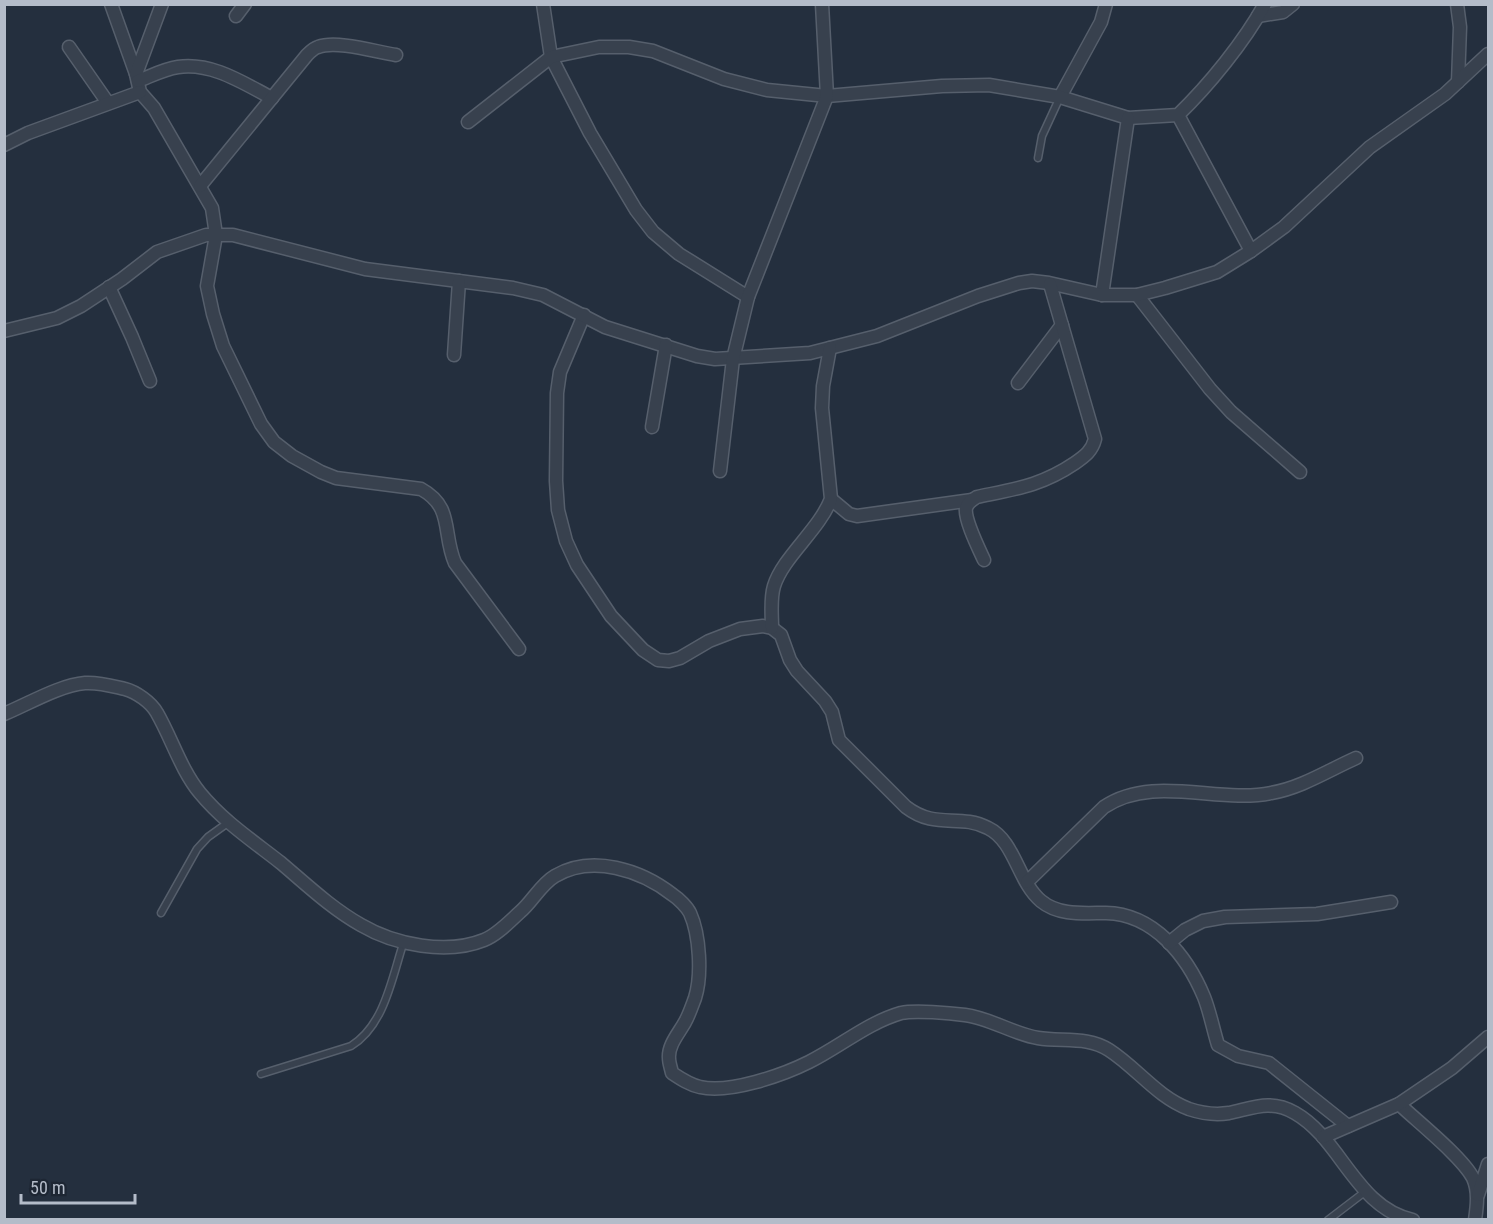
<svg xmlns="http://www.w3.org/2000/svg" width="1493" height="1224" font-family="'Roboto Condensed',sans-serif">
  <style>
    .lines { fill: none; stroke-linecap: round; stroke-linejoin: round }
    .lane-casing { stroke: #565f6c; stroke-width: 9 }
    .street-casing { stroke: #565f6c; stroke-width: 15 }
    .lane { stroke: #38414e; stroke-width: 6 }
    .street { stroke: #38414e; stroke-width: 12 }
  </style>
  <rect width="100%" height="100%" fill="#242f3e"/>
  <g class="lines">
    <defs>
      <g id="lane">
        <path d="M1038,158L1042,136L1060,97"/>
        <path d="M161,913L197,849L208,837L229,822"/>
        <path d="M261,1074L351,1046C385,1025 392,977 404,941"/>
        <path d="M1328,1220L1366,1191"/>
      </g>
      <g id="street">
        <path d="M111,4L136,74L140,92L154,108L212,208L216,235L207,286L213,314L223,346L261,424L274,442L292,456L321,472L336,478L421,489C454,507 442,533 455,563L519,649"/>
        <path d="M543,4L551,57L590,133L636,210L653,232L679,254L748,297"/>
        <path d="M1457,4L1460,27L1458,82"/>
        <path d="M236,16L245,4"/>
        <path d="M1258,16L1283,12L1293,4"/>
        <path d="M69,47L108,103"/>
        <path d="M136,74L162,4"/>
        <path d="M138,81C151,76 164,69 178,67C212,62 243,83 272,98"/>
        <path d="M1060,97L1101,22L1106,4"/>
        <path d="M1178,115L1251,251"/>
        <path d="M468,122L551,57L599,47H629L653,51L724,79L767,90L827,96L942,86L989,85L1060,97L1128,118L1178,115C1209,85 1244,42 1265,4"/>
        <path d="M4,145L28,133L140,92"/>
        <path d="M200,186L307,55C310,52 314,48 318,47C337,40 376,52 396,55"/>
        <path d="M109,287L132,337L150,381"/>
        <path d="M1102,295L1128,118"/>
        <path d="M1137,295L1210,389L1231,412L1300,472"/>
        <path d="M584,315L560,372L557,393L556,481L558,510L566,541L577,565L611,616L643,650L658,660L669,661L680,658L709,641L740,629L763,626L772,628L781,635L790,660L797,671L825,701L832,712L839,740L906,807C936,830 959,813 988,828C1015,841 1018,882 1041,901C1059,916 1084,913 1106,913C1154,914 1187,956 1204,997C1210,1012 1213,1029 1218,1045L1238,1056L1269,1063L1348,1126"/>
        <path d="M4,331L57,318L81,306L122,279L157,252L206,235H233L365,269L513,288L543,295L605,327L697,356L715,359L810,353L877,336L978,296L1019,283L1032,281L1049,283L1102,295H1137L1165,288L1217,272L1251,251L1284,227L1370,147L1445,94L1488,54"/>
        <path d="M454,355L459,281"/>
        <path d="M1018,383L1062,325"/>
        <path d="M652,427L666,345"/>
        <path d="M720,471L733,359L748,297L827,96L822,4"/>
        <path d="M831,499L849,514L857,516L972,500"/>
        <path d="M984,560C979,549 964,519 966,508C968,502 972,500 977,497C1015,489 1041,486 1075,463C1085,456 1092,451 1095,439L1050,284"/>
        <path d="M772,628C772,614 770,599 774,586C783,557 819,530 831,499L822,408L823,386L830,348"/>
        <path d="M4,714C28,704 60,685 85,683C99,682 112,686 125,689C136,692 151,702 157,713C172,739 181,770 200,793C223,821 253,841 281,863C307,885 331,908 361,925C395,945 447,955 484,940C497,935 509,922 520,912C532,902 541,884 555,876C592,854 641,870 673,895C679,899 687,907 690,913C700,935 702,976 695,998C692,1006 689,1015 685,1022C679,1033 668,1045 669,1058C669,1063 671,1068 672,1073C681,1079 690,1085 700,1087C729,1094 783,1075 809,1062C841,1046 867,1023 901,1013C915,1010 950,1013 965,1015C990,1018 1013,1034 1038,1038C1062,1042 1088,1036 1109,1050C1137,1068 1157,1097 1189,1109C1201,1113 1216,1115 1229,1113C1253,1108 1271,1099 1295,1113C1341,1139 1356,1208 1413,1220"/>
        <path d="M1027,882L1104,807C1153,774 1218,804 1271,793C1301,788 1329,770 1356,758"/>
        <path d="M1169,943L1185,930L1203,921L1225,917L1317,914L1391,902"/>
        <path d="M1399,1104C1418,1122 1462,1157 1473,1178C1479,1191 1477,1206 1475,1220"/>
        <path d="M1323,1137L1399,1104L1452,1068L1488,1037"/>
        <path d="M1478,1195L1488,1164"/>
      </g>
    </defs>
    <use href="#lane" class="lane-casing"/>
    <use href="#street" class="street-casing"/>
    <use href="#lane" class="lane"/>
    <use href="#street" class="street"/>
  </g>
  <rect width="1493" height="1224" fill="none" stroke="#b4bcc9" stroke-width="12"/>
  <path d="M21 1194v9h114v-9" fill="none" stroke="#b4bcc9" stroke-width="3"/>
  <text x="30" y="1194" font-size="18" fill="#b4bcc9" stroke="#1d2633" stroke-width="4.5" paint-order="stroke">50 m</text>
</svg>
